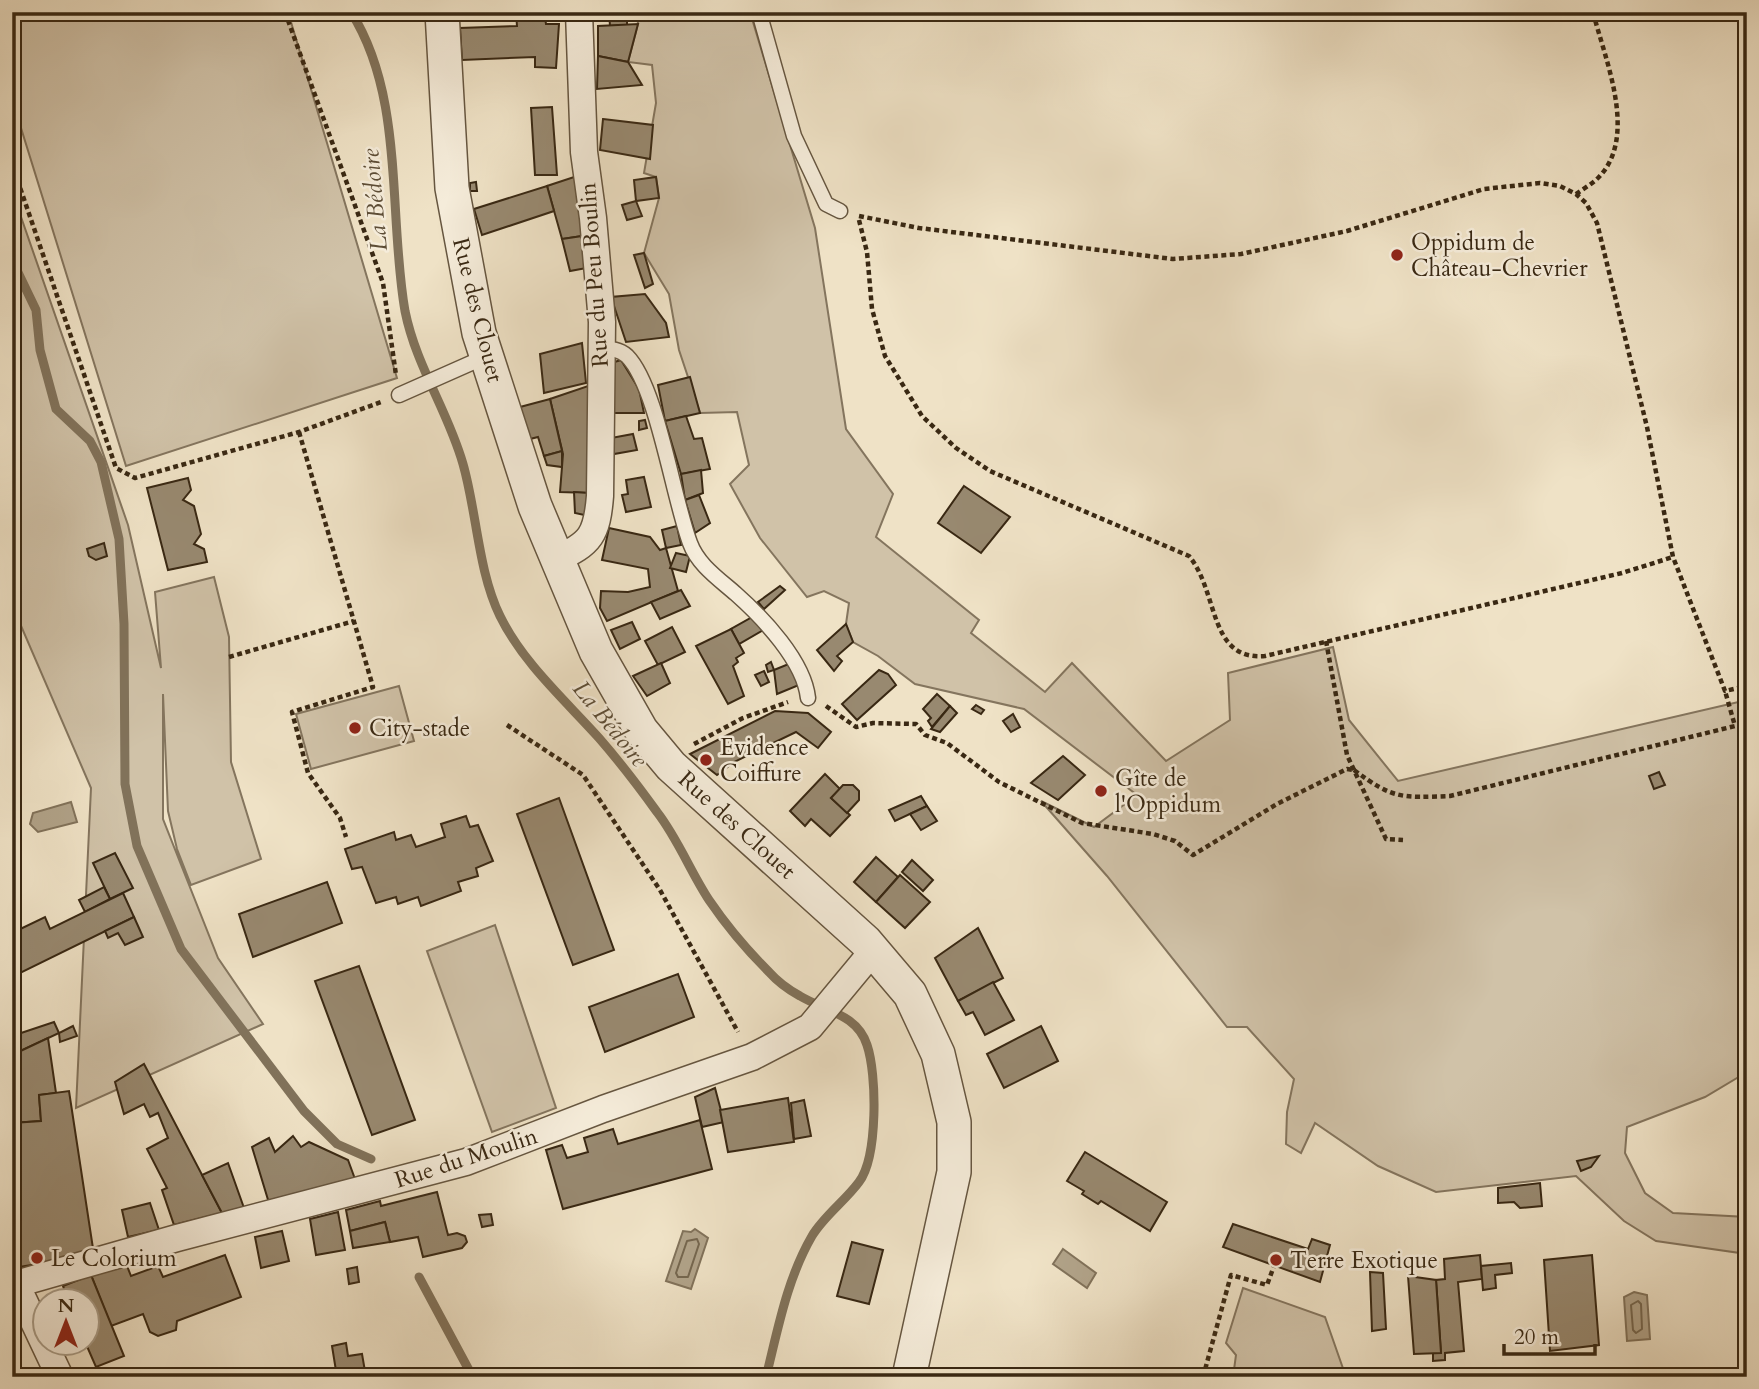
<svg xmlns="http://www.w3.org/2000/svg" width="1759" height="1389" font-family="Cardo,serif">
  <style>
    .green { fill: #d0c2a8; stroke: #84755e; stroke-width: 2 }
    .water { fill: #b1a389; stroke: #81725a; stroke-width: 2 }
    .lines { fill: none; stroke-linecap: round; stroke-linejoin: round }
    .shore { stroke: #75664e; stroke-width: 2 }
    .stream { stroke: #81725a; stroke-width: 9 }
    .building { fill: #988970; stroke: #392813; stroke-width: 2 }
    .service-casing { stroke: #665640; stroke-width: 17 }
    .minor-casing { stroke: #665640; stroke-width: 29 }
    .tertiary-casing { stroke: #665640; stroke-width: 36 }
    .path { stroke: #392813; stroke-width: 4.5; stroke-dasharray: 5 3.5; stroke-linecap: butt }
    .service { stroke: #f5ecda; stroke-width: 14 }
    .minor { stroke: #f5ecda; stroke-width: 26 }
    .tertiary { stroke: #f5ecda; stroke-width: 33 }
    .poi-dot { fill: #8f2418; stroke: #f5ecda; stroke-width: 2.5 }
    .labels { text-anchor: middle; dominant-baseline: central; stroke-width: 5; stroke-linejoin: round; paint-order: stroke }
    .poi-label { font-size: 23px; fill: #392813; stroke: #f5ecda; text-anchor: start }
    .street-label { font-size: 23px; fill: #392813; stroke: #f5ecda }
    .water-label { font-size: 24px; font-style: italic; fill: #5d4d36; stroke: #f5ecda }
  </style>
  <rect width="100%" height="100%" fill="#efe2c6"/>
  <filter id="stains"><feTurbulence type="fractalNoise" baseFrequency=".00286" numOctaves="4"/><feColorMatrix values="0 0 0 0 .2 0 0 0 0 .09 0 0 0 0 .02 0 0 0 .5 -.17"/></filter>
  <radialGradient id="worn" r=".72"><stop offset=".6" stop-color="#630" stop-opacity="0"/><stop offset="1" stop-color="#630" stop-opacity=".3"/></radialGradient>
  <g class="green">
    <path d="M12,12H288L397,378L126,466L12,99Z"/>
    <path d="M637,12H750L815,228L846,429L893,494L876,537L979,620L971,633L1045,692L1072,663L1166,761L1230,720L1228,673L1333,647L1349,720L1398,781L1747,700V1072L1705,1097L1627,1127L1625,1153L1645,1193L1673,1213L1747,1217V1254L1656,1241L1624,1221L1576,1176L1436,1192L1378,1166L1315,1123L1301,1153L1286,1144L1287,1112L1294,1079L1247,1027H1227L1107,876L1041,801L1094,827L1137,795L1024,709L915,684L878,656L853,642L846,624L849,603L824,591L807,597L760,538L730,484L749,465L737,412L700,413L679,350L669,294L644,253L659,198L656,177L644,173L656,103L652,65L628,62L638,24Z"/>
    <path d="M12,191L128,525L161,668L155,592L214,577L229,637L231,762L261,859L191,885L177,849L168,811L163,694V819L218,958L263,1024L76,1108L91,788L12,605Z"/>
    <path d="M399,686L414,741L311,769L296,714Z"/>
    <path d="M495,925L556,1108L492,1132L427,951Z"/>
    <path d="M1243,1288L1325,1317L1346,1377H1233L1236,1355L1226,1343Z"/>
  </g>
  <g class="water">
    <path d="M71,802L77,822L38,832L30,824L33,813Z"/>
    <path d="M695,1229L708,1238L691,1289L666,1281L683,1231L691,1232Z"/>
    <path d="M1063,1249L1096,1273L1087,1288L1053,1264Z"/>
    <path d="M1634,1292L1647,1295L1650,1339L1627,1341L1624,1297Z"/>
  </g>
  <g class="lines">
    <g class="shore">
      <path d="M697,1239L699,1244L688,1277H678L676,1273L687,1241Z"/>
      <path d="M1638,1301L1641,1304L1642,1329L1636,1333L1633,1330L1631,1305Z"/>
    </g>
    <g class="stream">
      <path d="M351,12C405,97 388,214 405,311C416,366 448,411 463,464C477,513 478,571 500,616C523,663 565,700 599,738C619,761 639,787 657,812C678,839 690,871 709,900C726,925 747,950 769,972C777,981 789,990 800,996C825,1011 857,1014 867,1045C877,1074 878,1157 859,1182C845,1201 824,1216 812,1236C787,1279 778,1329 766,1377"/>
      <path d="M12,260L36,310L40,350L56,409L90,441L101,462L119,539L124,624L125,784L137,846L181,949L304,1111L337,1144L371,1159"/>
      <path d="M419,1277L470,1372L477,1377"/>
    </g>
  </g>
  <g class="building">
    <path d="M516,12H544L546,24H559L556,68L535,67V57L462,60L460,28L517,26Z"/>
    <path d="M609,12H627V25L610,26Z"/>
    <path d="M638,24L628,62L598,56V26Z"/>
    <path d="M598,56L628,62L642,85L597,89Z"/>
    <path d="M552,107L557,175H535L531,108Z"/>
    <path d="M603,119L653,125L650,159L600,150Z"/>
    <path d="M583,174L589,235L562,239L547,186Z"/>
    <path d="M656,177L659,198L636,201L634,180Z"/>
    <path d="M476,182L477,191H470V183Z"/>
    <path d="M547,186L554,211L482,235L474,209Z"/>
    <path d="M636,201L642,216L627,220L622,205Z"/>
    <path d="M589,235L592,267L570,271L562,239Z"/>
    <path d="M644,253L653,284L645,288L634,255Z"/>
    <path d="M645,294L666,323L669,337L626,342L611,297Z"/>
    <path d="M582,343L586,383L544,393L540,354Z"/>
    <path d="M621,360L639,389L644,413H610L608,364Z"/>
    <path d="M690,377L700,413L665,421L658,385Z"/>
    <path d="M588,386L591,424L589,493L560,492L563,454L550,399Z"/>
    <path d="M550,399L562,451L544,456L538,437L530,439L520,407Z"/>
    <path d="M686,416L694,439L702,438L710,469L681,474L665,421Z"/>
    <path d="M645,420L647,428L639,430V421Z"/>
    <path d="M633,434L637,450L614,454L611,438Z"/>
    <path d="M562,451V467L547,465L544,456Z"/>
    <path d="M701,470L703,493L685,500L681,474Z"/>
    <path d="M644,477L651,507L626,512L622,495L628,494L626,480Z"/>
    <path d="M188,478L191,490L183,500L194,506L201,534L194,544L204,549L207,562L168,570L147,488Z"/>
    <path d="M964,486L1010,517L981,553L938,523Z"/>
    <path d="M574,492L589,493V516L575,513Z"/>
    <path d="M699,495L710,523L695,533L685,500Z"/>
    <path d="M677,526L681,545L666,548L662,530Z"/>
    <path d="M609,528L650,537L660,550L666,548L678,591L607,621L600,608L601,591L628,592L650,587L648,569L602,560Z"/>
    <path d="M104,543L107,556L96,560L89,556L87,549Z"/>
    <path d="M676,553L690,556L686,572L670,568Z"/>
    <path d="M780,586L785,590L764,609L758,602Z"/>
    <path d="M681,590L690,606L660,619L651,602Z"/>
    <path d="M754,616L765,629L739,644L731,629Z"/>
    <path d="M632,622L640,639L620,649L611,630Z"/>
    <path d="M846,624L853,642L837,656L842,661L834,671L817,650Z"/>
    <path d="M672,627L685,652L658,665L645,641Z"/>
    <path d="M731,629L744,653L736,658L738,662L733,666L744,696L728,704L696,646Z"/>
    <path d="M771,662L774,670L768,672L766,665Z"/>
    <path d="M661,663L670,683L647,696L633,676Z"/>
    <path d="M791,663L799,685L777,694L774,670Z"/>
    <path d="M879,670L888,674L896,685L857,720L842,704Z"/>
    <path d="M764,671L769,682L761,686L755,675Z"/>
    <path d="M937,694L950,706L932,727L928,721L931,718L923,709Z"/>
    <path d="M976,705L984,710L981,714L972,709Z"/>
    <path d="M950,706L957,713L940,732L931,729Z"/>
    <path d="M775,711L808,713L831,732L818,748L796,732L734,762L717,775L690,754Z"/>
    <path d="M1013,714L1020,727L1011,732L1003,721Z"/>
    <path d="M1063,756L1085,775L1058,800L1031,783Z"/>
    <path d="M1659,772L1665,785L1654,789L1649,776Z"/>
    <path d="M825,774L840,789L831,798L850,815L830,836L811,819L805,826L790,811Z"/>
    <path d="M843,785H853L859,791V800L847,813L831,798Z"/>
    <path d="M921,796L927,806L895,821L889,810Z"/>
    <path d="M559,798L614,950L573,965L517,814Z"/>
    <path d="M927,806L937,821L921,830L910,814Z"/>
    <path d="M466,816L470,827L478,825L493,861L476,868L478,876L458,882L461,891L421,906L418,897L398,904L396,897L376,903L362,867L352,869L345,849L394,832L396,840L411,835L416,847L445,837L441,824Z"/>
    <path d="M115,853L133,888L110,899L93,863Z"/>
    <path d="M876,857L898,877L876,902L854,882Z"/>
    <path d="M912,860L933,880L923,891L902,872Z"/>
    <path d="M900,875L930,902L905,928L876,902Z"/>
    <path d="M327,882L342,923L253,957L239,914Z"/>
    <path d="M104,887L110,899L85,912L79,900Z"/>
    <path d="M123,893L134,917L12,977V933L45,917L50,929Z"/>
    <path d="M134,917L143,937L125,945L118,933L108,938L105,931Z"/>
    <path d="M978,928L1003,978L958,1001L935,958Z"/>
    <path d="M359,966L415,1120L372,1135L315,981Z"/>
    <path d="M678,974L694,1017L605,1052L589,1007Z"/>
    <path d="M993,982L1014,1020L985,1035L973,1012L966,1015L958,1001Z"/>
    <path d="M54,1022L59,1033L12,1055V1036Z"/>
    <path d="M73,1026L77,1036L60,1042L59,1033Z"/>
    <path d="M1041,1026L1058,1061L1004,1088L987,1054Z"/>
    <path d="M48,1038L56,1093L39,1095L41,1121L12,1123V1055Z"/>
    <path d="M144,1064L222,1213L174,1225L162,1190L167,1188L147,1149L168,1138L158,1113L150,1117L144,1104L124,1114L115,1082Z"/>
    <path d="M715,1088L724,1122L702,1127L695,1097Z"/>
    <path d="M69,1091L94,1255L19,1267L12,1234V1123L41,1121L39,1095Z"/>
    <path d="M788,1098L794,1142L728,1152L720,1110Z"/>
    <path d="M804,1100L811,1136L794,1139L791,1103Z"/>
    <path d="M700,1120L712,1169L563,1209L546,1150L562,1145L567,1158L588,1152L584,1138L613,1129L618,1144Z"/>
    <path d="M293,1136L301,1147L309,1142L348,1160L355,1179L269,1203L252,1147L269,1138L275,1152Z"/>
    <path d="M1085,1152L1167,1202L1150,1231L1101,1201L1098,1204L1082,1194L1084,1191L1067,1181Z"/>
    <path d="M1599,1156L1591,1167L1581,1171L1577,1161Z"/>
    <path d="M228,1163L244,1208L222,1213L202,1175Z"/>
    <path d="M1540,1183L1542,1206L1520,1208L1514,1202L1498,1203V1188Z"/>
    <path d="M437,1192L448,1235L457,1233L465,1236L467,1242L462,1248L423,1257L418,1237L390,1242L385,1222L350,1231L346,1210L380,1201L381,1206Z"/>
    <path d="M150,1203L159,1230L128,1237L122,1210Z"/>
    <path d="M338,1212L345,1250L316,1255L310,1219Z"/>
    <path d="M491,1214L493,1225L482,1227L479,1215Z"/>
    <path d="M385,1222L390,1242L353,1248L350,1231Z"/>
    <path d="M1233,1224L1308,1249L1312,1239L1330,1245L1320,1282L1223,1247Z"/>
    <path d="M282,1231L289,1261L261,1268L255,1237Z"/>
    <path d="M852,1242L883,1250L869,1304L837,1296Z"/>
    <path d="M225,1255L241,1297L177,1321L176,1330L158,1336L150,1332L143,1314L111,1326L91,1275L127,1266L131,1276L158,1266L163,1277Z"/>
    <path d="M1480,1255L1482,1279L1458,1282L1464,1351L1445,1353V1360L1433,1361V1353H1441L1436,1280L1445,1279L1444,1259Z"/>
    <path d="M1592,1255L1599,1345L1550,1351L1544,1260Z"/>
    <path d="M1511,1263L1512,1273L1495,1275L1496,1288L1483,1290L1481,1266Z"/>
    <path d="M357,1267L359,1282L349,1284L347,1269Z"/>
    <path d="M1370,1272L1383,1273L1386,1329L1372,1331Z"/>
    <path d="M91,1275L124,1356L96,1367L86,1344L88,1302H69L63,1286Z"/>
    <path d="M1408,1276L1436,1280L1441,1353L1414,1354Z"/>
    <path d="M346,1343L348,1356L362,1354L366,1377H337L332,1346Z"/>
  </g>
  <g class="lines">
    <defs>
      <g id="service">
        <path d="M759,12L794,136L826,204L840,211"/>
        <path d="M602,349C612,349 619,349 627,356C657,386 673,498 690,543C698,565 719,579 736,594C763,618 804,661 808,698"/>
        <path d="M399,395L487,356"/>
      </g>
      <g id="minor">
        <path d="M556,559C591,544 597,534 600,496L602,322L593,218L584,152L579,12"/>
        <path d="M60,1377L16,1284L177,1238L466,1162L603,1109L752,1057L810,1027L873,951"/>
      </g>
      <path id="tertiary" d="M442,12L452,188L479,333L535,506L596,651L641,730L671,766L865,941L910,994L938,1054L954,1122V1172L909,1377"/>
    </defs>
    <use href="#service" class="service-casing"/>
    <use href="#minor" class="minor-casing"/>
    <use href="#tertiary" class="tertiary-casing"/>
    <g class="path">
      <path d="M285,12L383,283L396,375"/>
      <path d="M12,164L116,468L135,478L299,432L381,402"/>
      <path d="M1576,194C1583,189 1592,184 1598,178C1639,137 1605,60 1593,12"/>
      <path d="M859,216L919,228L1173,259L1241,254L1347,231L1484,189L1540,183L1560,186L1576,194L1586,203L1597,223L1647,427L1673,557L1725,691L1747,686"/>
      <path d="M859,220L867,252L872,309L885,356L922,416L956,448L990,471L1189,556C1219,592 1208,661 1265,656L1622,573L1673,557"/>
      <path d="M299,432L373,687L292,712L308,773L340,818L346,837"/>
      <path d="M1326,641L1347,755L1386,839L1403,840"/>
      <path d="M229,657L354,621"/>
      <path d="M826,706L856,727L873,723L916,724L925,735L947,743L999,782L1082,823L1153,834L1175,841L1193,855L1277,804L1347,769L1354,770"/>
      <path d="M507,725L583,775L660,890L738,1032"/>
      <path d="M694,744L743,718L788,702"/>
      <path d="M1354,770C1393,799 1401,798 1450,796L1735,726L1725,691"/>
      <path d="M1203,1377L1231,1275L1267,1285L1274,1266"/>
    </g>
    <use href="#service" class="service"/>
    <use href="#minor" class="minor"/>
    <use href="#tertiary" class="tertiary"/>
  </g>
  <g class="poi-dot">
    <circle cx="1397" cy="255" r="7"/>
    <circle cx="355" cy="728" r="7"/>
    <circle cx="706" cy="760" r="7"/>
    <circle cx="1101" cy="791" r="7"/>
    <circle cx="37" cy="1258" r="7"/>
    <circle cx="1276" cy="1260" r="7"/>
  </g>
  <g class="labels">
    <g class="poi-label">
      <text x="1411" y="242">Oppidum de<tspan x="1411" dy="26">Château-Chevrier</tspan></text>
      <text x="369" y="728">City-stade</text>
      <text x="720" y="747">Evidence<tspan x="720" dy="26">Coiffure</tspan></text>
      <text x="1115" y="778">Gîte de<tspan x="1115" dy="26">l'Oppidum</tspan></text>
      <text x="51" y="1258">Le Colorium</text>
      <text x="1290" y="1260">Terre Exotique</text>
    </g>
    <g class="street-label">
      <text transform="translate(594 275) rotate(-94)">Rue du Peu Boulin</text>
      <text transform="translate(478 310) rotate(76)">Rue des Clouet</text>
      <text transform="translate(737 825) rotate(42)">Rue des Clouet</text>
      <text transform="translate(466 1158) rotate(-18)">Rue du Moulin</text>
    </g>
    <g class="water-label">
      <text transform="translate(375 200) rotate(-95)">La Bédoire</text>
      <text transform="translate(610 724) rotate(51)">La Bédoire</text>
    </g>
  </g>
  <rect width="1759" height="1389" fill="none" stroke="#efe2c6" stroke-width="42"/>
  <rect x="14" y="14" width="1731" height="1361" fill="none" stroke="#392813" stroke-width="3.5"/>
  <rect x="21" y="21" width="1717" height="1347" fill="none" stroke="#392813" stroke-width="2"/>
  <g transform="translate(66 1322)"><circle r="33" fill="#f5ecda" stroke="#aa9e8a" stroke-width="2"/>
  <path d="M0-5L12 26L0 18L-12 26Z" fill="#8f2418"/>
  <text y="-10" font-size="19" font-weight="bold" text-anchor="middle" fill="#392813">N</text>
  </g>
  <path d="M1504 1344v10h91v-10" fill="none" stroke="#392813" stroke-width="3.5"/>
  <text x="1514" y="1344" font-size="21" fill="#392813" stroke="#f5ecda" stroke-width="5" paint-order="stroke">20 m</text>
  <rect width="100%" height="100%" filter="url(#stains)"/>
  <rect width="100%" height="100%" fill="url(#worn)"/>
</svg>
